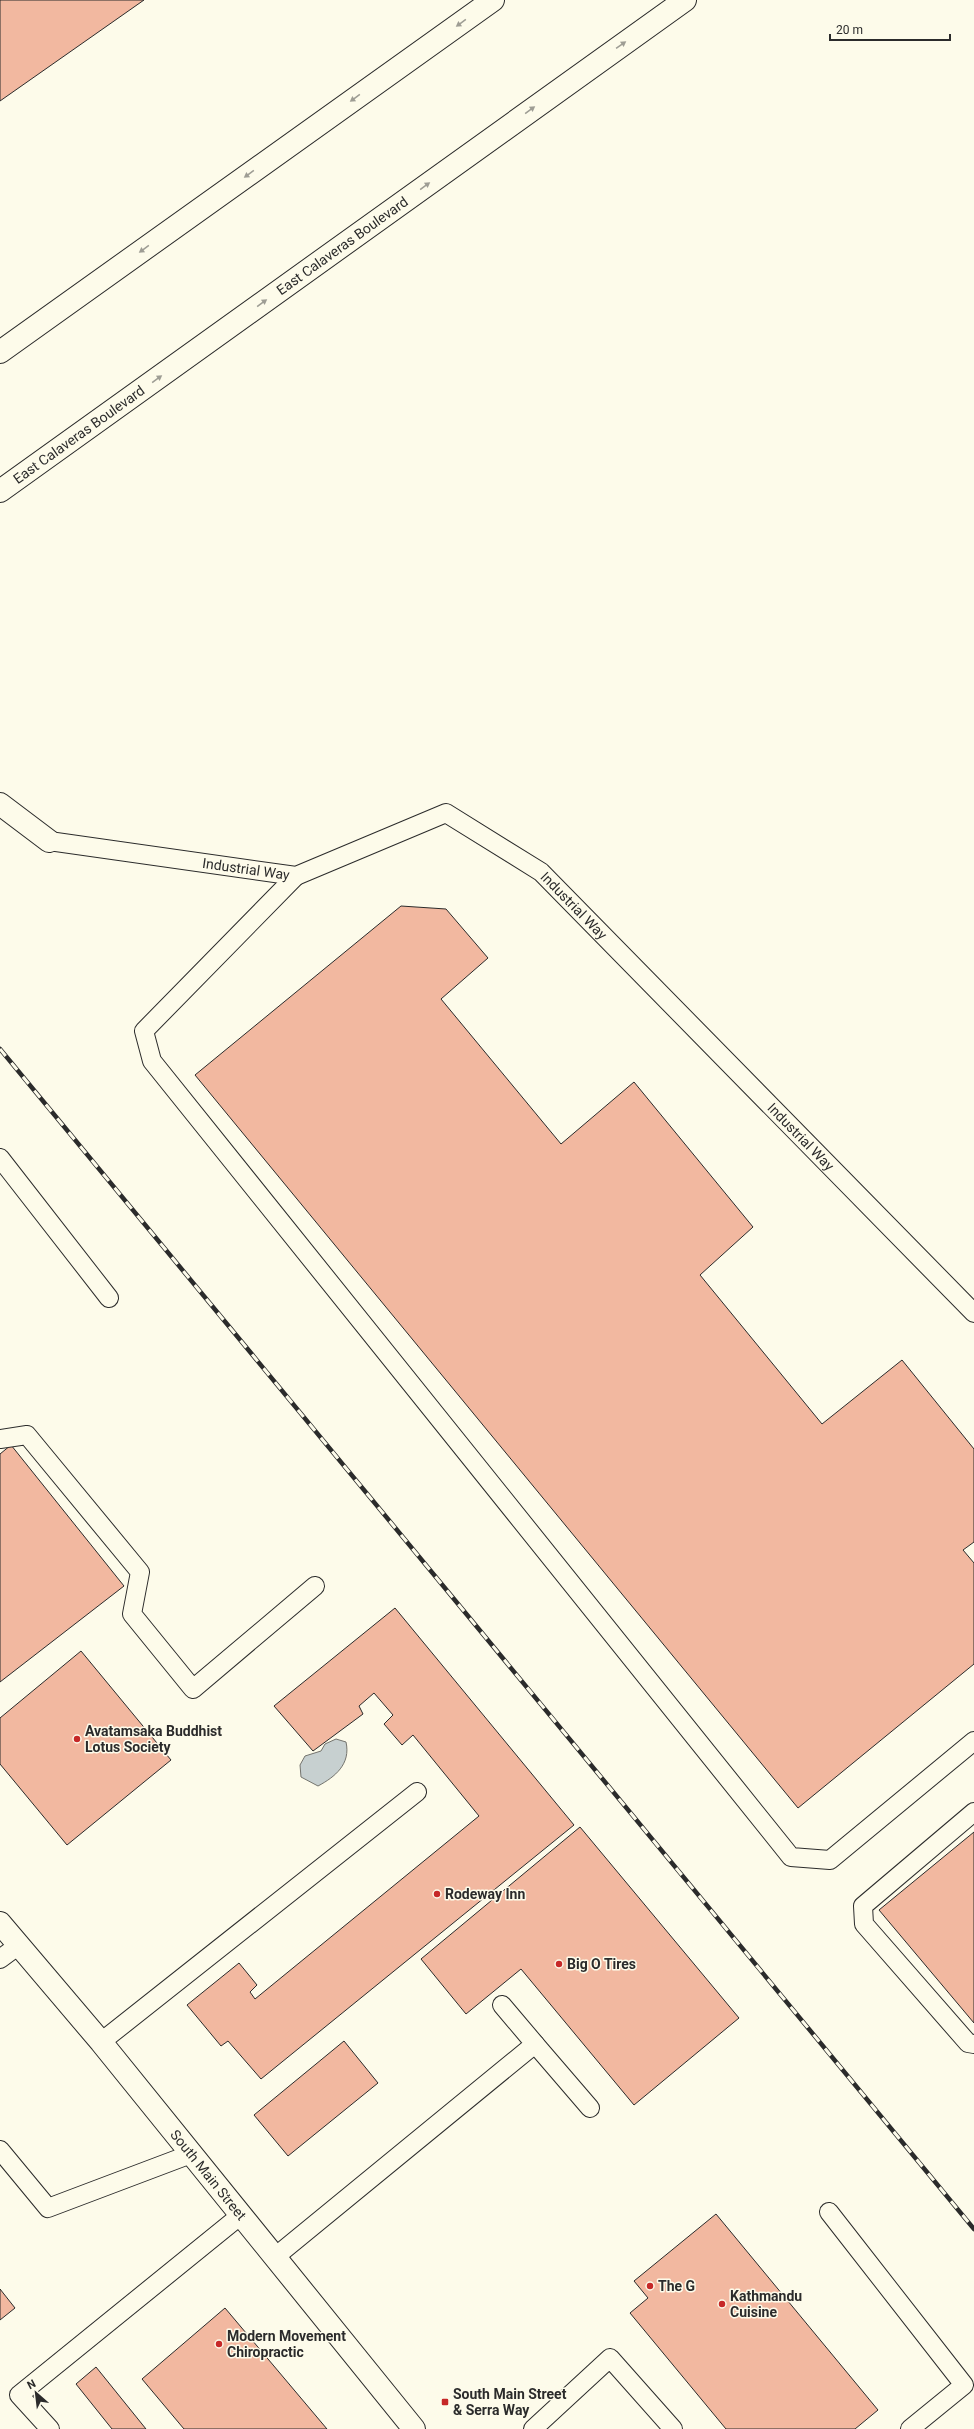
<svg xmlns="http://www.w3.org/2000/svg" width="974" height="2429" font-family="Roboto,sans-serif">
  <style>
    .water { fill: #c7d0d0; stroke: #74746e }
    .building { fill: #f2b8a0; stroke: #2b2b2b }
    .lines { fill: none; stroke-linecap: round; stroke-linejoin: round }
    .lane-casing { stroke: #2b2b2b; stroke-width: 20 }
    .street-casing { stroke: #2b2b2b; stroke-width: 24 }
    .secondary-casing { stroke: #2b2b2b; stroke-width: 24 }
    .highway-casing { stroke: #2b2b2b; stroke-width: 24 }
    .lane { stroke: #fdfbea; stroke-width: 18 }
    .street { stroke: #fdfbea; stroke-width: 22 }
    .secondary { stroke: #fdfbea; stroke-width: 22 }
    .highway { stroke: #fdfbea; stroke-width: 22 }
    .rail-casing { stroke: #2b2b2b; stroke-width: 4.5 }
    .rail { stroke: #fdfbea; stroke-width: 3; stroke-dasharray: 9; stroke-linecap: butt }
    .oneway { fill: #9e9d94 }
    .poi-dot { fill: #c62828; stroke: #fdfbea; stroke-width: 1.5 }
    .labels { text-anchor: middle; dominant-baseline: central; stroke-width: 3; stroke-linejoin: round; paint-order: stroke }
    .street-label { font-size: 14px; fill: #2b2b2b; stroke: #fdfbea }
    .poi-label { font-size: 14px; font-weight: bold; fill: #2b2b2b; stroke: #fdfbea; text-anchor: start }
  </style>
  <rect width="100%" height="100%" fill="#fdfbea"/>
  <path class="water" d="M336,1739L346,1742C351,1764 335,1777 318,1786L301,1777L300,1765L305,1756L321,1751L325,1744Z"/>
  <g class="building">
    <path d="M0,0H144L0,101Z"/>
    <path d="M401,906L446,909L488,958L441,999L561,1144L634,1082L753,1227L700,1275L822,1424L902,1360L974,1449V1542L963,1550L974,1563V1664L798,1808L195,1075Z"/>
    <path d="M11,1445L124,1586L0,1682V1454Z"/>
    <path d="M395,1608L574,1825L261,2079L228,2041L221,2046L187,2005L239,1963L257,1985L250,1992L255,1999L479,1816L413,1735L402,1745L384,1724L393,1715L374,1693L359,1706L363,1714L313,1751L274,1706Z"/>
    <path d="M81,1651L171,1760L67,1845L0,1764V1718Z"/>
    <path d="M580,1827L739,2018L634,2105L521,1969L466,2014L421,1959Z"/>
    <path d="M974,1832V2023L879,1910Z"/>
    <path d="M344,2041L378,2083L288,2156L254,2115Z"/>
    <path d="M716,2214L878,2410L855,2429H726L630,2313L648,2298L634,2281Z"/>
    <path d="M0,2289L15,2308L0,2320Z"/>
    <path d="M225,2308L327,2429H184L142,2379Z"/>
    <path d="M96,2367L146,2429H112L76,2384Z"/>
  </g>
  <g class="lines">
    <defs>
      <g id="lane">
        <path id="s1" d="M49,841L296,876L446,813L541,872L974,1313"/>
        <path d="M296,876L144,1031L152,1061L791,1857L830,1860L974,1741"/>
        <path d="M0,1158L109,1298"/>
        <path d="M0,1439L27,1435L140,1572L132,1614L193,1689L315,1586"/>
        <path d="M974,1812L863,1906L864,1924L968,2043L974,2044"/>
        <path d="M0,1959L19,1945"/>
        <path d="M101,2042L417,1792"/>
        <path d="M535,2044L590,2108"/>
        <path d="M0,2150L48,2208L191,2154"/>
        <path d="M829,2212L964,2385L910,2429"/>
        <path d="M275,2257L535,2044L502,2005"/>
        <path d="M50,2429L19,2395L241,2215"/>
        <path d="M533,2429L610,2358L673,2429"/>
      </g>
      <path id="street" d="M0,804L49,841"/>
      <g id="secondary">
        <path id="s2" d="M0,1923L101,2042L414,2429"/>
      </g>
      <g id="highway">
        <path d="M0,352L493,0"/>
        <path id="s3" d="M0,491L685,0"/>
      </g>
    </defs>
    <use href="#lane" class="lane-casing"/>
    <use href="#street" class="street-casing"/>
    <use href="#secondary" class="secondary-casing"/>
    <use href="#highway" class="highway-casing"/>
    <use href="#lane" class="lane"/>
    <use href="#street" class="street"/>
    <use href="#secondary" class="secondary"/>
    <use href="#highway" class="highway"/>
    <defs>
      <path id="rail" d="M0,1049L974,2229"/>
    </defs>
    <use href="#rail" class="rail-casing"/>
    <use href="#rail" class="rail"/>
  </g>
  <defs><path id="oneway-solid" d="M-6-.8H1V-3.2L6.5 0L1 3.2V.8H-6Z"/></defs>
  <g class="oneway">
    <use href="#oneway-solid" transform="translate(461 23) rotate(144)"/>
    <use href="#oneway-solid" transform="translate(621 45) rotate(-35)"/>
    <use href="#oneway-solid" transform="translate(355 98) rotate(144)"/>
    <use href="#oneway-solid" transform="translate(530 110) rotate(-36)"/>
    <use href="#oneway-solid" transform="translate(249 174) rotate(144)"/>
    <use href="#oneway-solid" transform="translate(425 186) rotate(-36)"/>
    <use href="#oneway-solid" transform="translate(144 249) rotate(144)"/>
    <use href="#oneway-solid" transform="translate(262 303) rotate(-36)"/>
    <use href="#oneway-solid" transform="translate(157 379) rotate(-36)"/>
  </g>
  <g class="poi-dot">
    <circle cx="77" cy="1739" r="4"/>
    <circle cx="437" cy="1894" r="4"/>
    <circle cx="559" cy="1964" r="4"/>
    <circle cx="650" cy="2286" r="4"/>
    <circle cx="722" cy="2304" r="4"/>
    <circle cx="219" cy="2344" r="4"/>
    <rect x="441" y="2398" width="8" height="8" rx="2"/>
  </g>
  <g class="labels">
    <g class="street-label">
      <text stroke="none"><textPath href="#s3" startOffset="421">East Calaveras Boulevard</textPath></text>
      <text stroke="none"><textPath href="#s3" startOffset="97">East Calaveras Boulevard</textPath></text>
      <text stroke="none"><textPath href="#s1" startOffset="199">Industrial Way</textPath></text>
      <text stroke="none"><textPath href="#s1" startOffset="571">Industrial Way</textPath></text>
      <text stroke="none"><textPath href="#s1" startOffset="895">Industrial Way</textPath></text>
      <text stroke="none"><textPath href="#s2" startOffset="327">South Main Street</textPath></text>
    </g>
    <g class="poi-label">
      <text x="85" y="1731">Avatamsaka Buddhist<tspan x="85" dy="16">Lotus Society</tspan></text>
      <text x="445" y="1894">Rodeway Inn</text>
      <text x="567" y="1964">Big O Tires</text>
      <text x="658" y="2286">The G</text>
      <text x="730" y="2296">Kathmandu<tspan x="730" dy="16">Cuisine</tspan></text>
      <text x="227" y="2336">Modern Movement<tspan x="227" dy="16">Chiropractic</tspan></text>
      <text x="453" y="2394">South Main Street<tspan x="453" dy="16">&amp; Serra Way</tspan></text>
    </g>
  </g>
  <g transform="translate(36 2393) rotate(332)" stroke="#fdfbea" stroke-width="3" paint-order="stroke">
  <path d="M0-3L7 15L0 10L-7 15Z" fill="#2b2b2b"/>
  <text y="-6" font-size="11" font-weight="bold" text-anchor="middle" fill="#2b2b2b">N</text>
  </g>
  <path d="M830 34v6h120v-6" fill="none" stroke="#2b2b2b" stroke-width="2"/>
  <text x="836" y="34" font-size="12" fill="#2b2b2b" stroke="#fdfbea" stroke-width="3" paint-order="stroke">20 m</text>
</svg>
